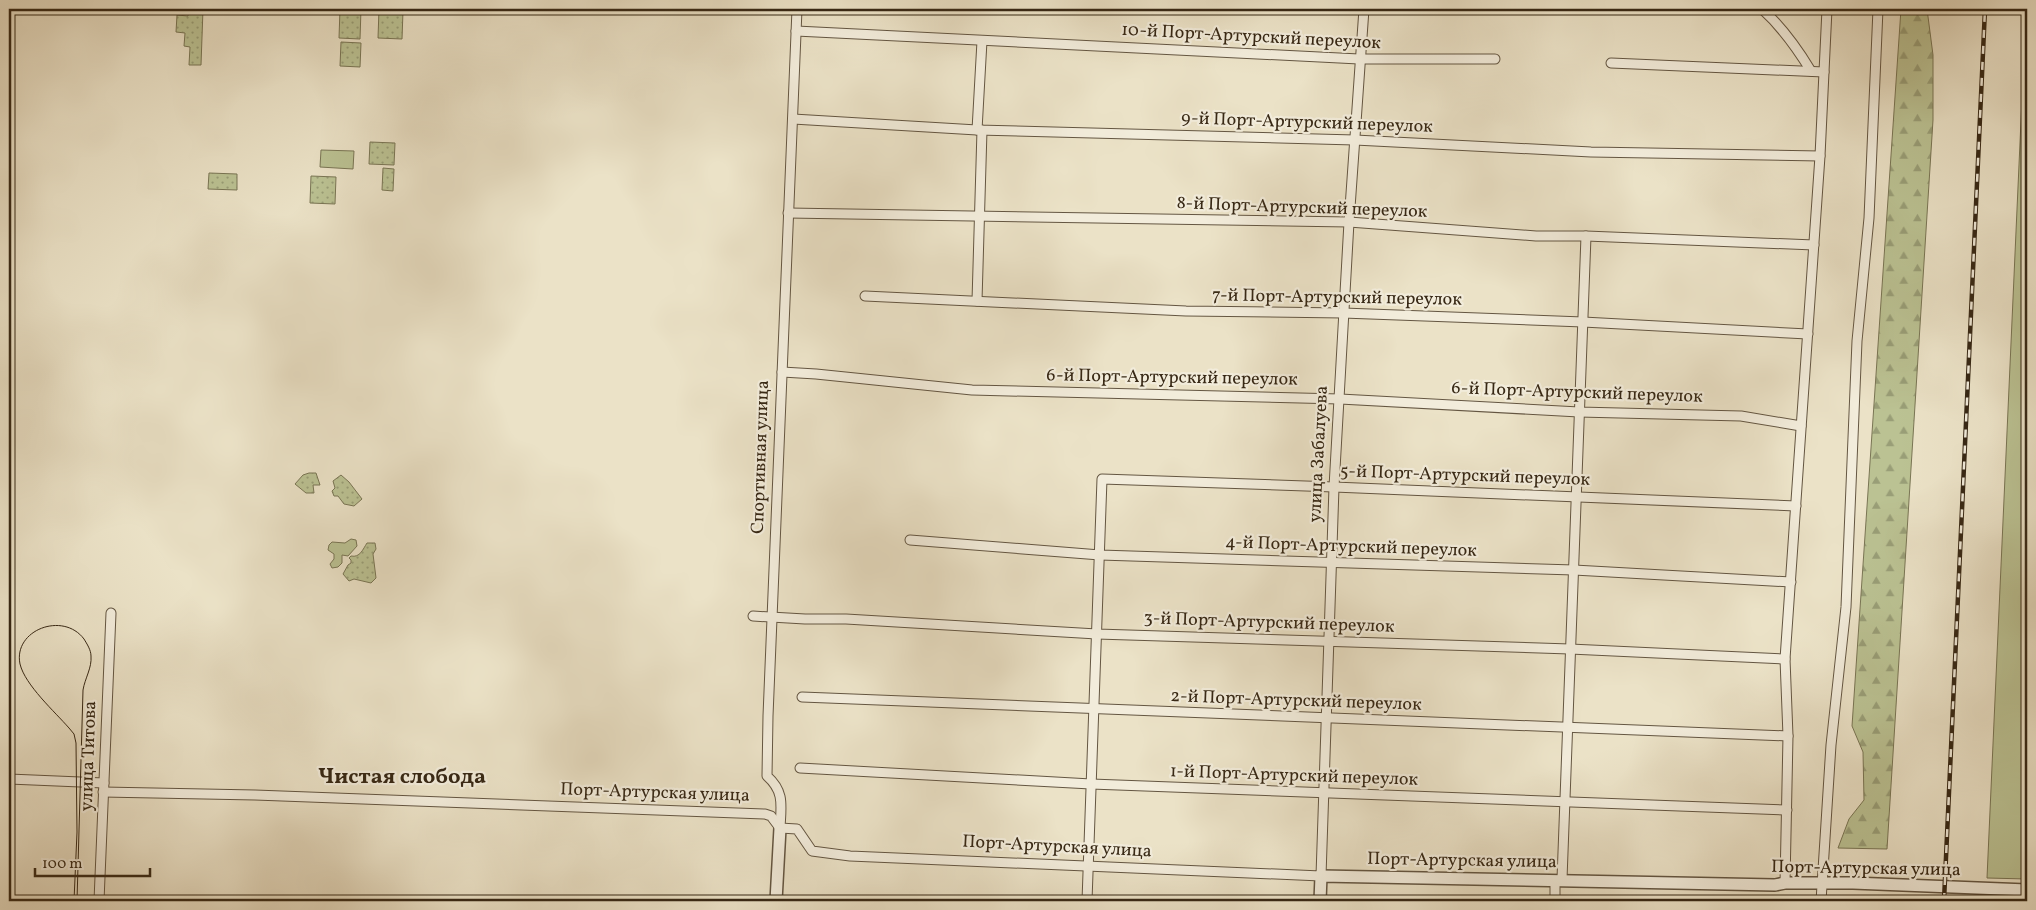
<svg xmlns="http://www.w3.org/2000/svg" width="2036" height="910" font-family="Vollkorn,serif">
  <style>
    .forest { fill: url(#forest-firs); stroke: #797554 }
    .park { fill: url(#park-dots); stroke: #797554 }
    .pitch { fill: #bbc293; stroke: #797554 }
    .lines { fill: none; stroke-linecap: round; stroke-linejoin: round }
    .minor-casing { stroke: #645642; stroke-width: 11 }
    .tertiary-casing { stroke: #645642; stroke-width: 14 }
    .minor { stroke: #f2ecdb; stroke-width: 9 }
    .tertiary { stroke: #f2ecdb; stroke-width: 11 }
    .tram { stroke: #372815; stroke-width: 1 }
    .rail-casing { stroke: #372815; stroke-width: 4.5 }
    .rail { stroke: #f2ecdb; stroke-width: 2.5; stroke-dasharray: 8; stroke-linecap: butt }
    .labels { text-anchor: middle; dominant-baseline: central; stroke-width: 4.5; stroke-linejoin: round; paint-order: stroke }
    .street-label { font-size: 18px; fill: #372815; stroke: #f2ecdb }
    .district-label { font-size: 22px; font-weight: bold; fill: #372815; stroke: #f2ecdb }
  </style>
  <defs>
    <pattern id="forest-firs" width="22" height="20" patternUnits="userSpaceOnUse" patternTransform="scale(1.25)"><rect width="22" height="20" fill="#bbc293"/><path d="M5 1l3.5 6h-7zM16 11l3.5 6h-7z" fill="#999e77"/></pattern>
    <pattern id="park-dots" width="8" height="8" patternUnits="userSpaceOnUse" patternTransform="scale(1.25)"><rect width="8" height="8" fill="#bbc293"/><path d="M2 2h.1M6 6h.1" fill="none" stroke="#999e77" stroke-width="1.8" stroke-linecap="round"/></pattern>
  </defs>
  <rect width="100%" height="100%" fill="#ebe2c7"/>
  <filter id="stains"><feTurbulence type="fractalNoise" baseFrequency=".004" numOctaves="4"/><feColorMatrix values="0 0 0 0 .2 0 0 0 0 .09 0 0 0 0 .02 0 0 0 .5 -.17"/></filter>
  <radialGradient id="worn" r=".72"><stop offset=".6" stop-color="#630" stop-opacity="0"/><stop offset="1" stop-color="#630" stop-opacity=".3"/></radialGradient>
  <g class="forest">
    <path d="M1901,9H1927L1933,55V120L1887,849L1838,848L1849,819L1864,800L1863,752L1852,726Z"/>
    <path d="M1620,896L1664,901H1573L1577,897Z"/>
  </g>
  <g class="park">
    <path d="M188,9H203L201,65H189L190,47L184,46L185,33L176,32L177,15L188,16Z"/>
    <path d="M340,9H361L360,39L339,38Z"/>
    <path d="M379,9H397V11H403L402,39L378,38Z"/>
    <path d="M341,42L361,43L360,67L340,66Z"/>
    <path d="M370,142L395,143L394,165L369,164Z"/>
    <path d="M383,168L394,169L393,191L382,190Z"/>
    <path d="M209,173L237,174V190L208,189Z"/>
    <path d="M311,176L336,177L335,204L310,203Z"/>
    <path d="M309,473H316L320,485H313L314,493H306L295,484L303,475Z"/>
    <path d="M341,475L349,482L362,499L354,506L344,504L338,496H334L332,491L335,488L333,481Z"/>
    <path d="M367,543H375L376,549L373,554L376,578L371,583L354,579L349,581L343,574L348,565L351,563V560L349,558L351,556C360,558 363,549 367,543Z"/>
  </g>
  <g class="pitch">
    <path d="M2026,9H2027V879L1987,878Z"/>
    <path d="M321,150L354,151L353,169L320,167Z"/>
    <path d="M351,539L356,540L357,546L348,556L342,555V563L338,567L332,568L330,564L334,559V554L328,550L329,545L332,542L345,543Z"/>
  </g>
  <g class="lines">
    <defs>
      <g id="minor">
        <path d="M1762,9C1782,27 1797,48 1811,71"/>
        <path d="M796,31L1359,59H1495"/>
        <path d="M1611,63L1824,72"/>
        <path d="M793,119L977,130L1355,140L1591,152L1820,156"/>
        <path d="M977,130L982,41"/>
        <path d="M788,213L1349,222L1536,236H1586L1814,245"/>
        <path d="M865,296L1186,311L1343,313L1583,322L1808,334"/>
        <path d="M977,301L982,130"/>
        <path d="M782,372L816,374L972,390L1340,399L1579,412L1741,416L1801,426"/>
        <path d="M910,540L1100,555L1574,570L1791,582"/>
        <path d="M753,616L805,619H846L1097,634L1570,649L1785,659"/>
        <path d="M802,697C1131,713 1460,721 1788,736"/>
        <path d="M800,768L1091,784L1787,810"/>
        <path d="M9,779L104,783"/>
        <path d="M103,792L255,795L765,814L771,816L780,828"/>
        <path d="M780,828L797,829L812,851L850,856L1321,876L1334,487L1349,222L1364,9"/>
        <path d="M780,828C781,806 785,792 767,776L768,716L797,9"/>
        <path d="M1562,879L1586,236"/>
        <path d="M1555,881V901"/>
        <path d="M1785,883L1788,736L1785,659L1820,156L1827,9"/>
        <path d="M99,901L111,613"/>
        <path d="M1087,901L1102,479L1334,487L1796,506"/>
        <path d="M1821,901L1831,745L1846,607L1857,341L1869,218L1878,9"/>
      </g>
      <g id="tertiary">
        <path d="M776,901L780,828"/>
        <path d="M1320,901L1321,876L1775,885L1785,883H1853L2027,890"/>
      </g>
    </defs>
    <use href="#minor" class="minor-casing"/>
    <use href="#tertiary" class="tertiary-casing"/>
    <use href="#minor" class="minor"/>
    <use href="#tertiary" class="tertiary"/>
    <path class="tram" d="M74,901L77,832L76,743L74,734L69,728C55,712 25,685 20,664C13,630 63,611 84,639C87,644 91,650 91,656C92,668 85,678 83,690L77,901"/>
    <defs>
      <path id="rail" d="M1944,901L1985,9"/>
    </defs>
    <use href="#rail" class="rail-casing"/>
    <use href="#rail" class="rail"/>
  </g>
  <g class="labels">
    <g class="street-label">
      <text transform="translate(1251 37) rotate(3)">10-й Порт-Артурский переулок</text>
      <text transform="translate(1307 123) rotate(2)">9-й Порт-Артурский переулок</text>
      <text transform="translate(1302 208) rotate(2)">8-й Порт-Артурский переулок</text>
      <text transform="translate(1337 298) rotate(1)">7-й Порт-Артурский переулок</text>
      <text transform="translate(1172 378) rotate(1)">6-й Порт-Артурский переулок</text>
      <text transform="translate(1577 393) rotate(2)">6-й Порт-Артурский переулок</text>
      <text transform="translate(1319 454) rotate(-87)">улица Забалуева</text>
      <text transform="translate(761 457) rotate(-88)">Спортивная улица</text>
      <text transform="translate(1465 476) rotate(2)">5-й Порт-Артурский переулок</text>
      <text transform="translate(1351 547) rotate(2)">4-й Порт-Артурский переулок</text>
      <text transform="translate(1269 623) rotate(2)">3-й Порт-Артурский переулок</text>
      <text transform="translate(1296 701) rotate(2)">2-й Порт-Артурский переулок</text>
      <text transform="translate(89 756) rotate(-88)">улица Титова</text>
      <text transform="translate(1294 776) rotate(2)">1-й Порт-Артурский переулок</text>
      <text transform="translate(655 793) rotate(2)">Порт-Артурская улица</text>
      <text transform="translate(1057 847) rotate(3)">Порт-Артурская улица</text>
      <text transform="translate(1462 861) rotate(1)">Порт-Артурская улица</text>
      <text transform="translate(1866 869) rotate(1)">Порт-Артурская улица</text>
    </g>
    <g class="district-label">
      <text x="402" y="777">Чистая слобода</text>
    </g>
  </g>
  <rect width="2036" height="910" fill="none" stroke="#ebe2c7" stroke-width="30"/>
  <rect x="10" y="10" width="2016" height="890" fill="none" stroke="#372815" stroke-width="2.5"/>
  <rect x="15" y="15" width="2006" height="880" fill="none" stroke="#372815"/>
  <path d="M35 868v8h115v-8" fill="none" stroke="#372815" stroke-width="2.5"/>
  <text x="42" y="868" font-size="15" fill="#372815" stroke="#f2ecdb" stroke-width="4" paint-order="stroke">100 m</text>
  <rect width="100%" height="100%" filter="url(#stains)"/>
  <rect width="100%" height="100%" fill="url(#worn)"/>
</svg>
